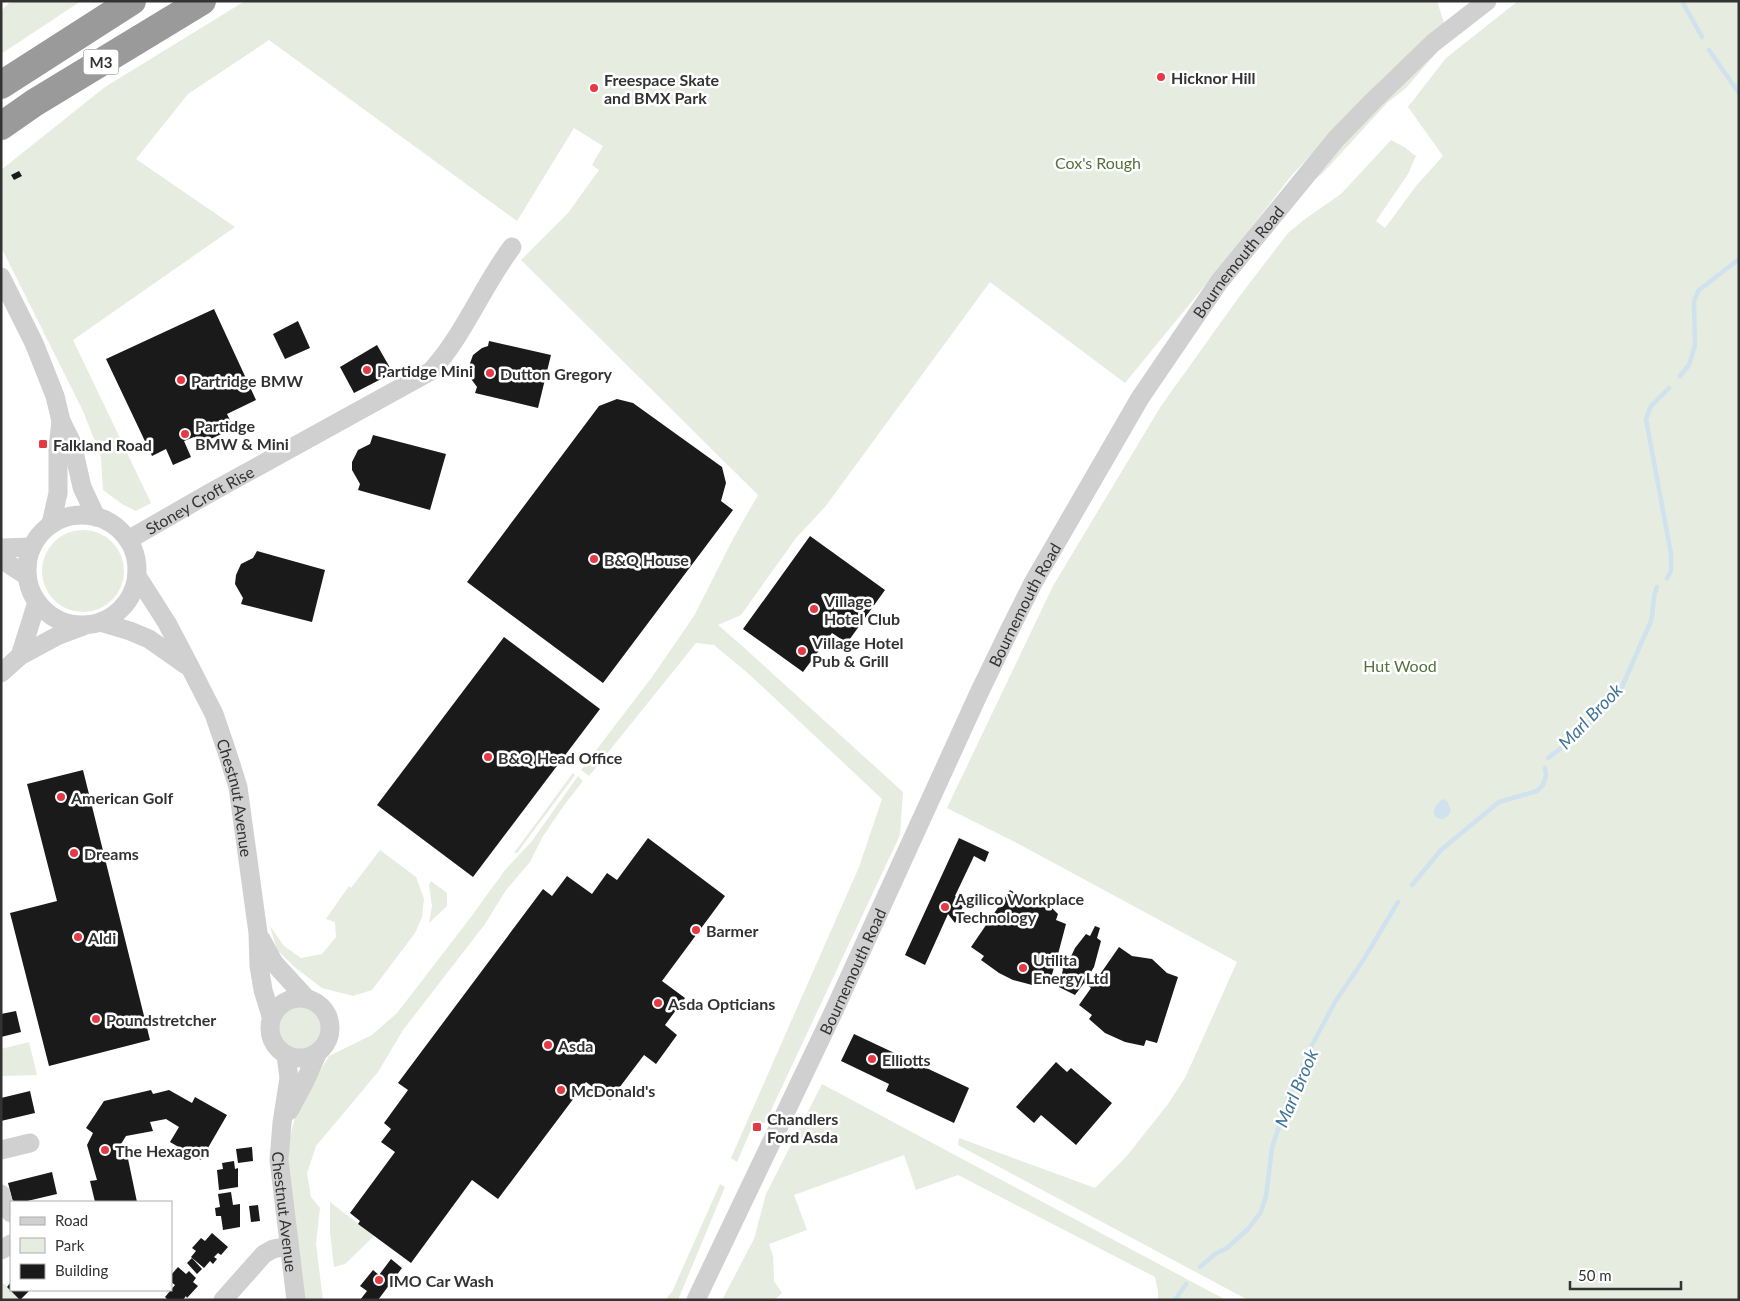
<svg xmlns="http://www.w3.org/2000/svg" width="1740" height="1301" font-family="Lato,sans-serif">
  <style>
    .green { fill: #e6ecdf }
    .water { fill: #cfe2ee }
    .lines { fill: none; stroke-linecap: round; stroke-linejoin: round }
    .stream { stroke: #cfe2ee; stroke-width: 4.5 }
    .building { fill: #1a1a1a }
    .minor { stroke: #d0d0d0; stroke-width: 19 }
    .highway { stroke: #9a9a9a; stroke-width: 28 }
    .poi-dot { fill: #e63946; stroke: #fff; stroke-width: 2 }
    .labels { text-anchor: middle; dominant-baseline: central; stroke-width: 5; stroke-linejoin: round; paint-order: stroke }
    .shield { fill: #fff; stroke: #707070; stroke-width: 1 }
    .shield-label { font-size: 15px; font-weight: bold; fill: #333 }
    .poi-label { font-size: 16px; font-weight: bold; fill: #333; stroke: #fff; text-anchor: start }
    .park-label { font-size: 16px; fill: #56703f; stroke: #fff }
    .street-label { font-size: 16px; fill: #333; stroke: #fff }
    .water-label { font-size: 18px; font-style: italic; fill: #3f7597; stroke: #fff }
  </style>
  <rect width="100%" height="100%" fill="#fff"/>
  <g class="green">
    <path d="M11,1H81L1,54V11Z"/>
    <path d="M245,1H1437L1444,23L1384,77L1292,175L1233,251L1125,383L990,282L825,507L796,538L741,615L718,625L740,644L903,792L900,835L765,1123H754L737,1162L731,1158L859,867L882,799L750,675L714,645L696,643L589,776L581,770L652,677L694,616L733,539L758,495L521,260L568,213L599,170L592,165L603,146L574,128L517,221L269,40L188,94L136,159L235,227L73,340L151,503L136,511L122,504L103,490L101,457L83,411L1,247V170L105,87Z"/>
    <path d="M1518,1H1739V1300H1248L958,1145L959,1138L1095,1188L1126,1157L1168,1104L1185,1078L1237,962L1013,841L947,808L1053,586L1161,406L1239,297L1288,233L1305,219L1341,194L1391,140L1404,147L1416,156L1408,174L1376,221L1385,228L1416,186L1443,156L1408,107L1446,58Z"/>
    <path d="M1442,46L1406,88L1387,103L1322,174L1317,177L1321,164Z"/>
    <circle cx="83" cy="571" r="41"/>
    <path d="M573,773L575,775L517,853H514Z"/>
    <path d="M578,776L583,781L565,804L543,836L530,862L506,890L485,924L403,1030L378,1072L316,1146L307,1173L311,1197L320,1208L316,1244L323,1300H301L288,1187L289,1141L297,1109L329,1056L372,1035L397,1013L471,917L505,870L532,841Z"/>
    <path d="M380,850L416,877L424,899L422,917L415,933L372,990L353,996L322,988L297,969L277,950L270,926L284,946L301,958L322,954L336,937L335,922L326,919L349,886L351,888Z"/>
    <path d="M431,881L447,893V906L429,923L432,906L429,885Z"/>
    <circle cx="299" cy="1028" r="22"/>
    <path d="M29,1042L37,1075L1,1076V1049Z"/>
    <path d="M822,1084L1226,1300H1158V1291L1155,1277L958,1175L916,1190L904,1155L794,1195L807,1230L769,1244L773,1256L774,1281L782,1293L774,1300H722L754,1239L766,1194Z"/>
    <path d="M720,1184L725,1187L678,1300H665L672,1292Z"/>
    <path d="M330,1202L374,1236L345,1264L334,1267L330,1232Z"/>
    <path d="M1,1281L20,1300H3L1,1298Z"/>
  </g>
  <path class="water" d="M1443,799L1447,801L1451,810C1445,829 1421,814 1443,799Z"/>
  <g class="lines">
    <g class="stream">
      <path d="M1683,3L1702,37"/>
      <path d="M1709,50L1739,93"/>
      <path d="M1680,376L1689,365L1695,345L1694,302L1698,291L1739,259"/>
      <path d="M1667,578L1671,571V554L1646,419L1651,406L1669,388"/>
      <path d="M1548,758L1578,735L1621,689L1651,621C1654,609 1652,598 1657,587"/>
      <path d="M1412,885L1441,850L1499,802L1537,791L1543,785L1546,776L1545,768"/>
      <path d="M1200,1267L1215,1254L1227,1248L1248,1229L1261,1212L1266,1196L1272,1148L1288,1098L1312,1045L1335,1002L1364,959L1398,902"/>
      <path d="M1175,1300L1186,1284"/>
    </g>
  </g>
  <g class="building">
    <path d="M19,171L22,176L14,180L11,175Z"/>
    <path d="M214,309L256,400L227,414L234,428L198,445L194,437L184,441L191,457L173,465L166,449L152,456L106,359Z"/>
    <path d="M298,321L310,348L285,359L273,334Z"/>
    <path d="M489,341L551,355L538,408L475,393L477,387L469,376V366L473,355L482,348L488,346Z"/>
    <path d="M377,345L393,373L354,393L340,367Z"/>
    <path d="M617,399L633,403L722,467L726,483L721,501L733,510L603,683L467,582L599,406Z"/>
    <path d="M373,435L446,454L430,510L358,490L360,484L352,470V462L358,450L370,444Z"/>
    <path d="M810,536L885,590L847,643L832,633L803,672L743,629Z"/>
    <path d="M257,551L325,570L312,622L241,604L243,598L235,584L236,575L241,564L253,558Z"/>
    <path d="M504,637L600,709L473,877L377,805Z"/>
    <path d="M83,770L150,1040L49,1066L10,913L57,901L27,784Z"/>
    <path d="M648,838L725,896L662,981L685,998L665,1025L677,1035L656,1064L644,1055L610,1100L586,1082L498,1199L472,1180L411,1263L358,1224L360,1221L350,1213L395,1152L381,1142L391,1129L384,1123L408,1090L398,1083L543,889L552,896L567,876L592,894L607,873L617,880Z"/>
    <path d="M959,838L989,852L985,862L974,856L955,896L966,900L955,923L948,914L925,965L905,955Z"/>
    <path d="M1010,890L1022,897L1043,899L1058,914L1056,920L1066,924L1057,958L1067,965L1075,948L1086,934L1090,936L1095,926L1100,928L1097,938L1101,941L1094,967L1088,977L1094,983L1119,947L1132,956L1152,959L1167,973L1178,977L1157,1043L1146,1040L1144,1046L1125,1042L1105,1033L1089,1019L1092,1015L1079,1005L1091,988L1084,983L1075,995L1059,987L1063,969L1055,964L1049,985L1037,981L1036,986L1013,980L999,973L981,960L984,956L971,947Z"/>
    <path d="M16,1011L21,1032L1,1037V1014Z"/>
    <path d="M854,1034L969,1088L954,1123L886,1091L889,1084L841,1061Z"/>
    <path d="M1056,1062L1067,1072L1071,1068L1112,1103L1076,1145L1041,1115L1034,1123L1016,1107Z"/>
    <path d="M151,1090L153,1094L169,1090L192,1103L195,1097L227,1115L201,1160L170,1142L179,1127L166,1119L150,1122L153,1131L126,1136L121,1144L123,1156L127,1154L137,1202H95L90,1181L97,1180L87,1145L93,1133L86,1128L104,1101Z"/>
    <path d="M30,1091L35,1113L1,1121V1098Z"/>
    <path d="M252,1147L253,1161L238,1163L236,1149Z"/>
    <path d="M234,1161L235,1169L238,1168V1187L219,1190L217,1170L223,1169L222,1163Z"/>
    <path d="M52,1172L57,1194L23,1202H13L8,1183Z"/>
    <path d="M231,1192L233,1205L240,1204V1227L223,1230L221,1216H216L215,1208L220,1207L218,1194Z"/>
    <path d="M258,1205L260,1221L251,1222L249,1206Z"/>
    <path d="M212,1233L228,1247L221,1255L218,1253L214,1257L217,1259L213,1264L210,1261L204,1268L191,1257L196,1251L192,1248L201,1238L205,1241Z"/>
    <path d="M192,1258L202,1269L197,1274L187,1263Z"/>
    <path d="M391,1259L402,1268L378,1300H360L367,1291L360,1286L373,1270L379,1275Z"/>
    <path d="M178,1267L186,1274L189,1271L196,1278L193,1282L198,1286L187,1298L186,1296L183,1300H168L165,1297L175,1285L171,1282V1275Z"/>
    <path d="M11,1282V1290H30L20,1300L7,1287Z"/>
  </g>
  <g class="lines">
    <g class="minor">
      <path d="M1,277L34,343L55,396L61,421L72,443L82,487L96,517"/>
      <circle cx="82" cy="570" r="55"/>
      <path d="M51,524L58,493V448L61,421"/>
      <path id="s1" d="M128,540L208,494L431,371C464,335 482,287 512,247"/>
      <path d="M1,548L32,547"/>
      <path d="M1,559L27,576"/>
      <path id="s2" d="M137,576L167,623L191,669L214,714L227,752L238,787L258,933L259,966L263,990L271,1016"/>
      <path d="M100,622L130,631L149,639L186,665"/>
      <path d="M20,656L37,602"/>
      <path d="M1,673L20,656L59,635L83,626"/>
      <path d="M261,939L274,963L306,998"/>
      <circle cx="300" cy="1028" r="30"/>
      <path id="s3" d="M286,1055L289,1078L282,1123L279,1160L296,1300"/>
      <path d="M289,1111L305,1081L318,1052"/>
      <path d="M1,1150L30,1143"/>
      <path d="M1,1194L3,1203L11,1213"/>
      <path d="M1,1250L11,1244"/>
      <path d="M223,1300L264,1254L273,1249L289,1246"/>
      <path id="s4" d="M696,1300L832,1015L979,693L1010,629L1033,583L1140,398L1219,282L1336,139L1373,101L1433,43L1487,1"/>
    </g>
    <g class="highway">
      <path d="M1,85L132,1"/>
      <path d="M1,126L34,103L202,1"/>
    </g>
  </g>
  <g class="poi-dot">
    <circle cx="1161" cy="77" r="5"/>
    <circle cx="594" cy="88" r="5"/>
    <circle cx="367" cy="370" r="5"/>
    <circle cx="490" cy="373" r="5"/>
    <circle cx="181" cy="380" r="5"/>
    <circle cx="185" cy="434" r="5"/>
    <rect x="38" y="439" width="10" height="10" rx="2.5"/>
    <circle cx="594" cy="559" r="5"/>
    <circle cx="814" cy="609" r="5"/>
    <circle cx="802" cy="651" r="5"/>
    <circle cx="488" cy="757" r="5"/>
    <circle cx="61" cy="797" r="5"/>
    <circle cx="74" cy="853" r="5"/>
    <circle cx="945" cy="907" r="5"/>
    <circle cx="696" cy="930" r="5"/>
    <circle cx="78" cy="937" r="5"/>
    <circle cx="1023" cy="968" r="5"/>
    <circle cx="658" cy="1003" r="5"/>
    <circle cx="96" cy="1019" r="5"/>
    <circle cx="548" cy="1045" r="5"/>
    <circle cx="872" cy="1059" r="5"/>
    <circle cx="561" cy="1090" r="5"/>
    <rect x="752" y="1122" width="10" height="10" rx="2.5"/>
    <circle cx="105" cy="1150" r="5"/>
    <circle cx="379" cy="1280" r="5"/>
  </g>
  <g class="labels">
    <rect class="shield" x="83.5" y="49.5" width="35" height="25" rx="4"/>
    <g class="shield-label">
      <text x="101" y="62">M3</text>
    </g>
    <g class="poi-label">
      <text x="1171" y="77">Hicknor Hill</text>
      <text x="604" y="79">Freespace Skate<tspan x="604" dy="18">and BMX Park</tspan></text>
      <text x="377" y="370">Partidge Mini</text>
      <text x="500" y="373">Dutton Gregory</text>
      <text x="191" y="380">Partridge BMW</text>
      <text x="195" y="425">Partidge<tspan x="195" dy="18">BMW &amp; Mini</tspan></text>
      <text x="53" y="444">Falkland Road</text>
      <text x="604" y="559">B&amp;Q House</text>
      <text x="824" y="600">Village<tspan x="824" dy="18">Hotel Club</tspan></text>
      <text x="812" y="642">Village Hotel<tspan x="812" dy="18">Pub &amp; Grill</tspan></text>
      <text x="498" y="757">B&amp;Q Head Office</text>
      <text x="71" y="797">American Golf</text>
      <text x="84" y="853">Dreams</text>
      <text x="955" y="898">Agilico Workplace<tspan x="955" dy="18">Technology</tspan></text>
      <text x="706" y="930">Barmer</text>
      <text x="88" y="937">Aldi</text>
      <text x="1033" y="959">Utilita<tspan x="1033" dy="18">Energy Ltd</tspan></text>
      <text x="668" y="1003">Asda Opticians</text>
      <text x="106" y="1019">Poundstretcher</text>
      <text x="558" y="1045">Asda</text>
      <text x="882" y="1059">Elliotts</text>
      <text x="571" y="1090">McDonald's</text>
      <text x="767" y="1118">Chandlers<tspan x="767" dy="18">Ford Asda</tspan></text>
      <text x="115" y="1150">The Hexagon</text>
      <text x="389" y="1280">IMO Car Wash</text>
    </g>
    <g class="park-label">
      <text x="1098" y="162">Cox's Rough</text>
      <text x="1400" y="665">Hut Wood</text>
    </g>
    <g class="street-label">
      <text stroke="none"><textPath href="#s4" startOffset="1174">Bournemouth Road</textPath></text>
      <text stroke="none"><textPath href="#s1" startOffset="82">Stoney Croft Rise</textPath></text>
      <text stroke="none"><textPath href="#s4" startOffset="769">Bournemouth Road</textPath></text>
      <text stroke="none"><textPath href="#s2" startOffset="245">Chestnut Avenue</textPath></text>
      <text stroke="none"><textPath href="#s4" startOffset="364">Bournemouth Road</textPath></text>
      <text stroke="none"><textPath href="#s3" startOffset="158">Chestnut Avenue</textPath></text>
    </g>
    <g class="water-label">
      <text transform="translate(1590 716) rotate(-46)">Marl Brook</text>
      <text transform="translate(1296 1088) rotate(-67)">Marl Brook</text>
    </g>
  </g>
  <rect width="1740" height="1301" fill="none" stroke="#333333" stroke-width="5"/>
  <rect x="10" y="1201" width="162" height="90" fill="#ffffff" stroke="#adadad"/>
  <rect x="20" y="1217" width="25" height="8" fill="#d0d0d0" stroke="#adadad"/>
  <text x="55" y="1226" font-size="15" fill="#333333">Road</text>
  <rect x="20" y="1238" width="25" height="15" fill="#e6ecdf" stroke="#adadad"/>
  <text x="55" y="1251" font-size="15" fill="#333333">Park</text>
  <rect x="20" y="1264" width="25" height="15" fill="#1a1a1a" stroke="#adadad"/>
  <text x="55" y="1276" font-size="15" fill="#333333">Building</text>
  <path d="M1570 1281v8h111v-8" fill="none" stroke="#333333" stroke-width="2.5"/>
  <text x="1578" y="1281" font-size="15" fill="#333333" stroke="#ffffff" stroke-width="4" paint-order="stroke">50 m</text>
</svg>
